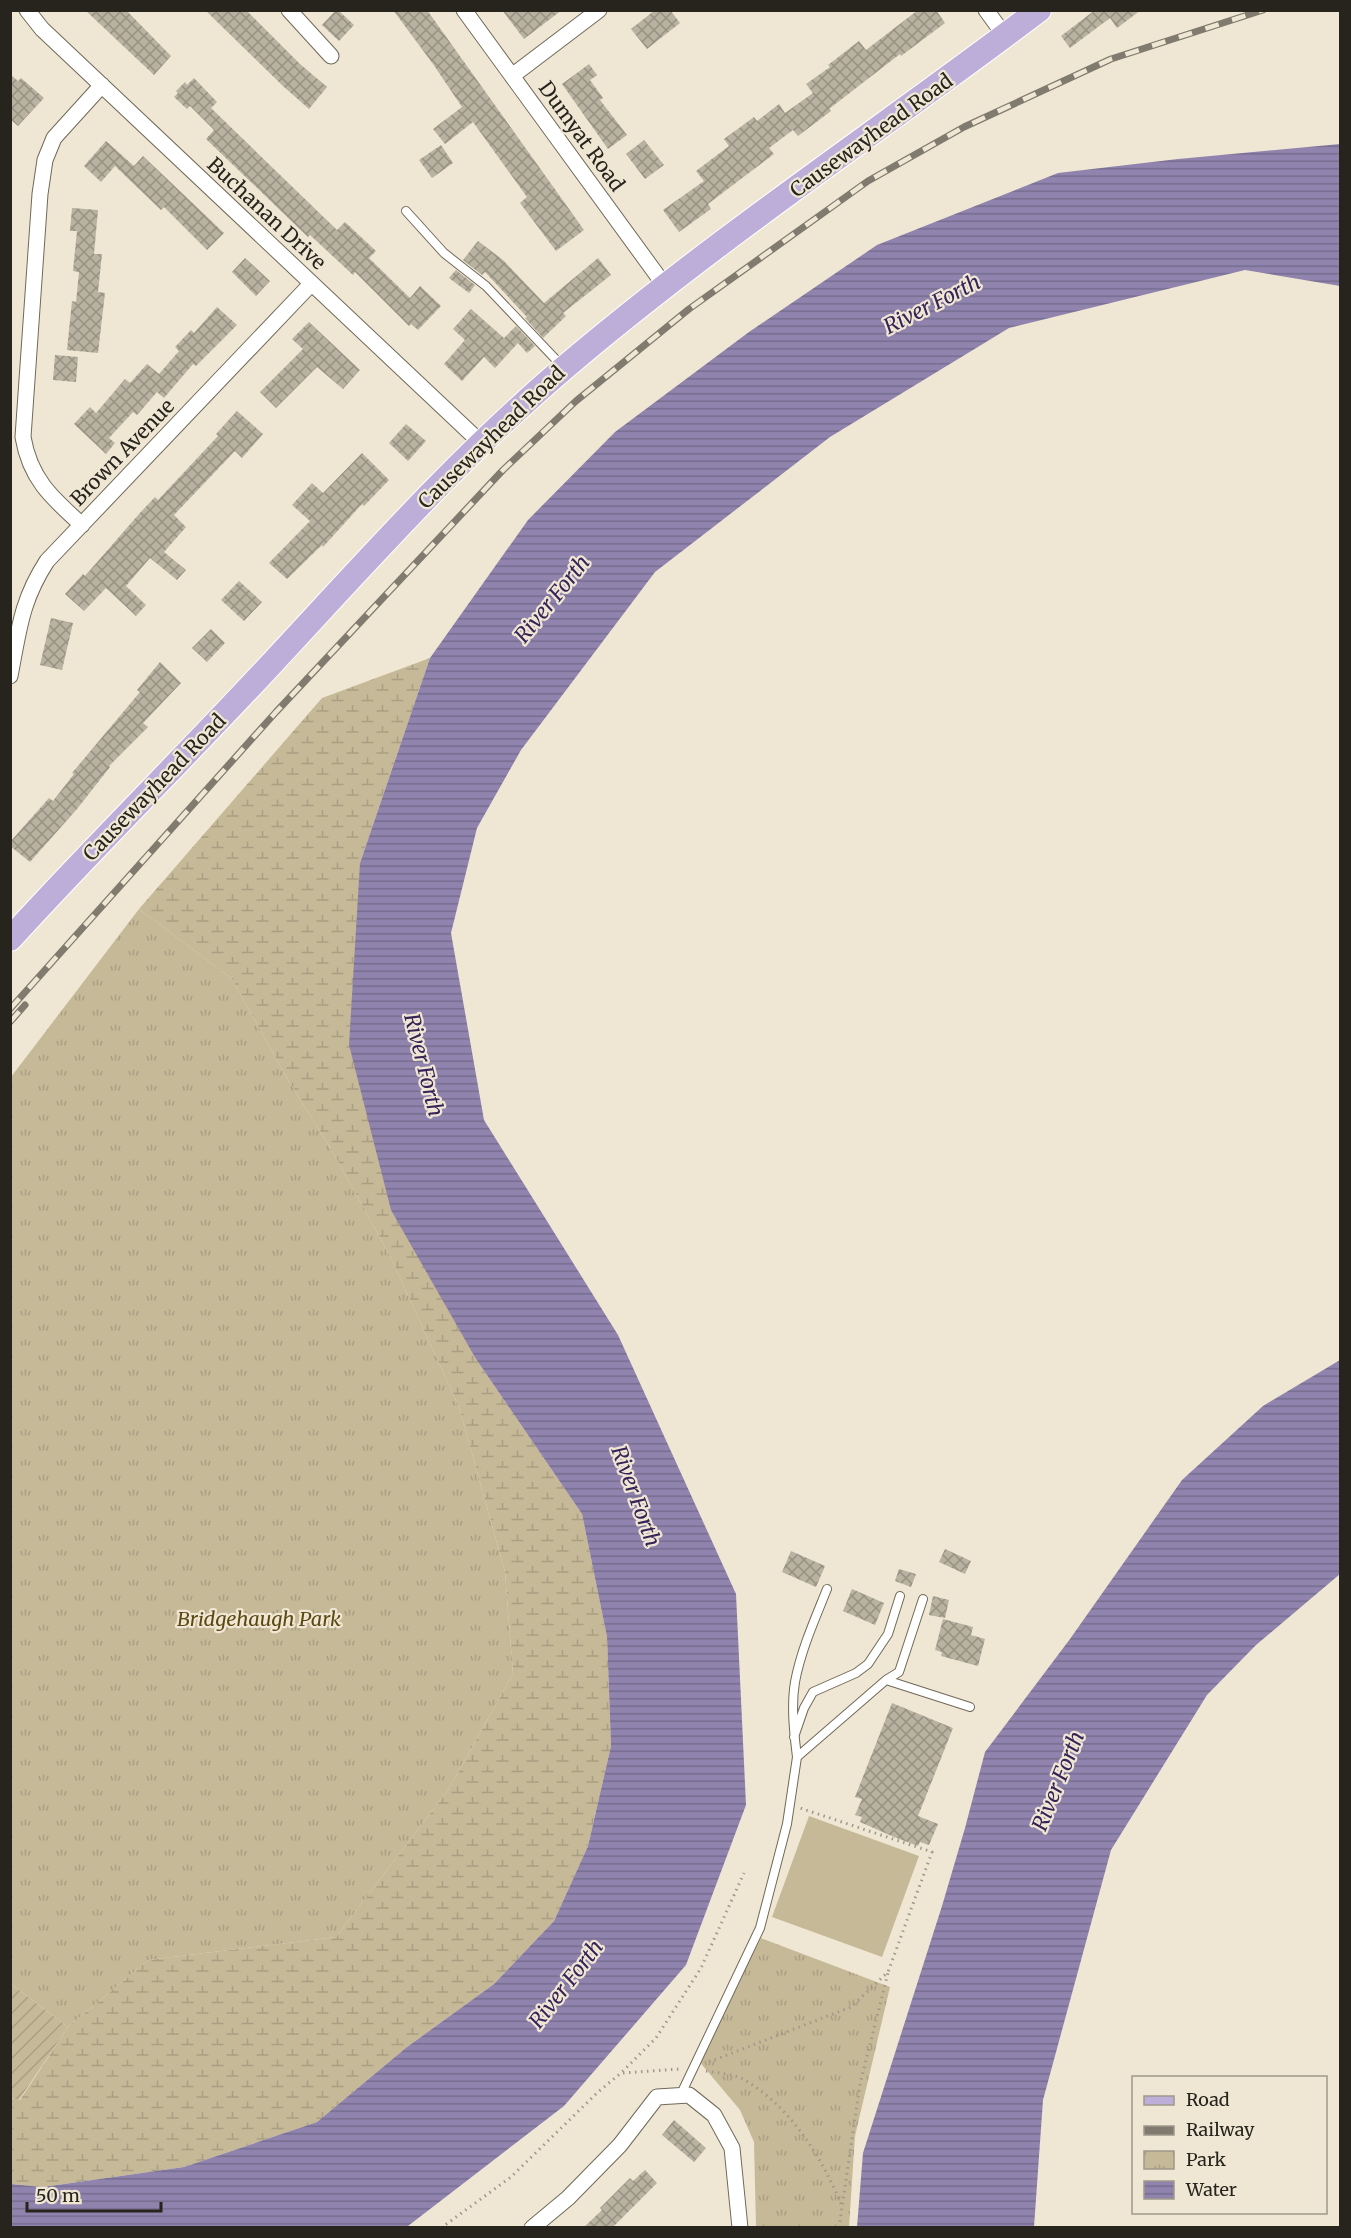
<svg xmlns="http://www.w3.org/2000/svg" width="1351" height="2238" viewBox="0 0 1351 2238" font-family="Merriweather,serif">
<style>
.grass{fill:#c6b997}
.wetland{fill:url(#wetland-marsh)}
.park{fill:url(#park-tufts)}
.garden{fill:url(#garden-furrows)}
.water{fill:url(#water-rules)}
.building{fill:url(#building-cross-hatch)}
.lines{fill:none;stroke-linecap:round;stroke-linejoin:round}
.service-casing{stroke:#706959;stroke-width:10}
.minor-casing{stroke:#706959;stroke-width:17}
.primary-casing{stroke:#fff;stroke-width:26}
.path{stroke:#9f998b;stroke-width:3;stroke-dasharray:1.5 4.5;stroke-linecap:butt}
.service{stroke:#fff;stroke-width:8}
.minor{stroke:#fff;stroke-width:15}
.primary{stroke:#bcaed9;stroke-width:24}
.rail-casing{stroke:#807b6e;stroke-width:7}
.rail{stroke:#efe7d4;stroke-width:4.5;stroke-dasharray:14;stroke-linecap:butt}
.labels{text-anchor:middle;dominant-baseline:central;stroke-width:4.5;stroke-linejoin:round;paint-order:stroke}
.street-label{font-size:20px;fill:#27241d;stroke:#efe7d4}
.park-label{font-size:20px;font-style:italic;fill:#5c4912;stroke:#efe7d4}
.water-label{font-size:21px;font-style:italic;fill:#382359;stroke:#efe7d4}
</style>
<defs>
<pattern id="wetland-marsh" width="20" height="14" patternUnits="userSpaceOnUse" patternTransform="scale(1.5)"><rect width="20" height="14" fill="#c6b997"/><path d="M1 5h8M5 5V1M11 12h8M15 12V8" fill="none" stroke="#aa9f82"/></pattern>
<pattern id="park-tufts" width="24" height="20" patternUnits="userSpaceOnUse" patternTransform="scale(1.5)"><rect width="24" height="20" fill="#c6b997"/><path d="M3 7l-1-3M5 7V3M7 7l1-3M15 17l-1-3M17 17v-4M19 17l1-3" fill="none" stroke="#aa9f82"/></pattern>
<pattern id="garden-furrows" width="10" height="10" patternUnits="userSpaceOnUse" patternTransform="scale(1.5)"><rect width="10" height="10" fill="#c6b997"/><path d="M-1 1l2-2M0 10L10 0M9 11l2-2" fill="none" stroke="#aa9f82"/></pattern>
<pattern id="water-rules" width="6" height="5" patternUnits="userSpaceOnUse" patternTransform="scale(1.5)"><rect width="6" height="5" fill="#9084ae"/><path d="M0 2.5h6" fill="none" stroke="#766c8d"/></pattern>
<pattern id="building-cross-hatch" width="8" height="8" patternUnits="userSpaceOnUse" patternTransform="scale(1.5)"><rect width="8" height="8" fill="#b9b2a0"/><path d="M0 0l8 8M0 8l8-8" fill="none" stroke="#969182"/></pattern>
</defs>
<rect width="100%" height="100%" fill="#efe7d4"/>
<path class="grass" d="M 809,1816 L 919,1856 L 882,1957 L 772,1917 Z"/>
<path class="wetland" d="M 430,658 L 360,863 L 476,1359 L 582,1514 L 607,1637 L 611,1746 L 588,1846 L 554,1921 L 494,1984 L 407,2047 L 317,2122 L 184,2167 L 43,2187 L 11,2184 L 10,2098 L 20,2100 L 68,2027 L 148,1960 L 336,1937 L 448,1790 L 513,1674 L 505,1572 L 459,1407 L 390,1256 L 331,1149 L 285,1075 L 232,979 L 139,909 L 322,698 Z"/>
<path class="park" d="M 139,909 L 232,979 L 285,1075 L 331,1149 L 390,1256 L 459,1407 L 505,1572 L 513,1674 L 448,1790 L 336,1937 L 148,1960 L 68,2027 L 11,1984 L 11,1077 Z
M 761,1938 L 890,1987 L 855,2136 L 849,2227 L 756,2227 L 754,2142 L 740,2110 L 698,2060 Z"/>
<path class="garden" d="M 11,1984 L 68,2027 L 19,2100 L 11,2098 Z"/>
<path class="water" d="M 1340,144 L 1340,286 L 1245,270 L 1009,328 L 830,437 L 655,572 L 521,750 L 477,828 L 451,933 L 484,1120 L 618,1335 L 736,1594 L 746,1805 L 686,1965 L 564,2106 L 408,2226 L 403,2228 L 11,2227 L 11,2184 L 43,2187 L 184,2167 L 317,2122 L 407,2047 L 494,1984 L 554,1921 L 588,1846 L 611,1746 L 607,1637 L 582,1514 L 476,1359 L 391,1210 L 349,1045 L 360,863 L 430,658 L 528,520 L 615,432 L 749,332 L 877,245 L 1058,173 L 1178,159 Z
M 1340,1360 L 1340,1574 L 1256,1645 L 1207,1695 L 1111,1850 L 1043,2100 L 1034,2227 L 857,2227 L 863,2153 L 942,1906 L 965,1828 L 985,1752 L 1070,1639 L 1182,1480 L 1263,1406 Z"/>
<path class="building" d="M 85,10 L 126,10 L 171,56 L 154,75 Z
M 205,10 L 246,10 L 300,64 L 327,87 L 309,109 L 284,87 Z
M 336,10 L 338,10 L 354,25 L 339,41 L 322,25 Z
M 393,10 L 427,10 L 584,230 L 556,251 L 520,203 L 527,197 L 473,122 L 445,144 L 433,129 L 462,107 L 433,64 Z
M 502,10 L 562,10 L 524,39 Z
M 655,10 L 670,10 L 680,23 L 647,49 L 631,29 Z
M 918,10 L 936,10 L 945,23 L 901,56 L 900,54 L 829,109 L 831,111 L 798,136 L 793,130 L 769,148 L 774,154 L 708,204 L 711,209 L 679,232 L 663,210 L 704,181 L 696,171 L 729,146 L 724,139 L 754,117 L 757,121 L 779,104 L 785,113 L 813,93 L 806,84 L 830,67 L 828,65 L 859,41 L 866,50 Z
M 1095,10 L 1141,10 L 1117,28 L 1110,18 L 1070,48 L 1061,36 Z
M 589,64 L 597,75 L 590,80 L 603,98 L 600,100 L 627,135 L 608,149 L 562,84 Z
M 10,74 L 18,81 L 21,78 L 44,98 L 18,126 L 10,119 Z
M 194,78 L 217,102 L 211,108 L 337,230 L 345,222 L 376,251 L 369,258 L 410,298 L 420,286 L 441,306 L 418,330 L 411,324 L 409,326 L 355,272 L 353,275 L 310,235 L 308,237 L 206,139 L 214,130 L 190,106 L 187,109 L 174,97 L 178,93 L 176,91 L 185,82 L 187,85 Z
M 644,140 L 664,165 L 645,179 L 626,154 Z
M 106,141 L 134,166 L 143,156 L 224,233 L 207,250 L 164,207 L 161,210 L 115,166 L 101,182 L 84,166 Z
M 441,145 L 453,163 L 432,178 L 419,160 Z
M 72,208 L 98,210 L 94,254 L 102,254 L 98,292 L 105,293 L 98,353 L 67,350 L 72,301 L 76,302 L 79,272 L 73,271 L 77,231 L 70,231 Z
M 478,241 L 503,260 L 544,303 L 598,258 L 611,275 L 563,313 L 566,316 L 543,338 L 525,318 L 527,317 L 485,272 L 482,275 L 463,260 Z
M 245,258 L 270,281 L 256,296 L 232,272 Z
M 456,270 L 475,285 L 469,293 L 449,278 Z
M 217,307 L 237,325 L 196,366 L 193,364 L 164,398 L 157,392 L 137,415 L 133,412 L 109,438 L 115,443 L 106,454 L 74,424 L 90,407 L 96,413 L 125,379 L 130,383 L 147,364 L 159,374 L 179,351 L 175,347 L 191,330 L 194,333 Z
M 471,309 L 504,338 L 516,326 L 535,346 L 527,353 L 518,343 L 495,368 L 484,357 L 462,381 L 444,364 L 465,340 L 453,329 Z
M 309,322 L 360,370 L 343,389 L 317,367 L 276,408 L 260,392 L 303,349 L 292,339 Z
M 55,355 L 78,357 L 76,382 L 53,380 Z
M 237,411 L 263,434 L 242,458 L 235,451 L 174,515 L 186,527 L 164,552 L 186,570 L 177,580 L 150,558 L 126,586 L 146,605 L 136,616 L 106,588 L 84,611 L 65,594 L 83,574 L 85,576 L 139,514 L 155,497 L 158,500 L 218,436 L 216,434 Z
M 406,424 L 426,441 L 408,461 L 389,443 Z
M 362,453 L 389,480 L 364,506 L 362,504 L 323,547 L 322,545 L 287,579 L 269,563 L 310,521 L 292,505 L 312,483 L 323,493 Z
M 239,581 L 262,602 L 244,621 L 221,600 Z
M 51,618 L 73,623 L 62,670 L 40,665 Z
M 211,629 L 225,643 L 207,662 L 192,648 Z
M 160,662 L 181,683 L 143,723 L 148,727 L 109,766 L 110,767 L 77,809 L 30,862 L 10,846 L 10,842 L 49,798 L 53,801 L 74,774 L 72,773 L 140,692 L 137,690 Z
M 945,1549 L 971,1561 L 965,1574 L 939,1562 Z
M 791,1551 L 825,1566 L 816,1587 L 782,1572 Z
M 899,1569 L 916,1574 L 911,1587 L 895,1581 Z
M 852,1589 L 884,1603 L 875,1625 L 843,1611 Z
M 933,1596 L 949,1600 L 945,1618 L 929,1615 Z
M 943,1619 L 973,1627 L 971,1635 L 985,1639 L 978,1666 L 941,1656 L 942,1652 L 935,1650 Z
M 892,1703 L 953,1728 L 918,1816 L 938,1824 L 929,1845 L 920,1842 L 918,1846 L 894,1837 L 860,1822 L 862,1817 L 855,1815 L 862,1799 L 855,1797 Z
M 674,2120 L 706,2148 L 694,2162 L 662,2135 Z
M 645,2170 L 657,2183 L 612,2228 L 583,2228 L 602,2210 L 600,2208 L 630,2178 L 633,2181 Z"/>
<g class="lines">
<defs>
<path id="service" d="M 406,211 L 444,253 L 486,286 L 563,367
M 886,1680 L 899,1672 L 923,1599
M 794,1737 L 804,1708 L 813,1692 L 856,1673 L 868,1664 L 888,1634 L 900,1596
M 797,1757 C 794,1733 791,1706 795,1682 C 801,1650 815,1619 827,1589
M 681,2094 L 760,1928 L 787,1824 L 797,1757 L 886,1680 L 970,1707"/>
<path id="minor" d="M 27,10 L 42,29 L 480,442
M 289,10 L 331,56
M 464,10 L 665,286
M 986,10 L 1005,36
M 512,76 L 599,10
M 82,525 C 52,498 30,479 23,437 L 40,194 L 45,160 L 54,138 L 102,85
M 10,676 C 19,630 21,601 47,561 L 311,284
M 532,2228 L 568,2198 L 620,2145 L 657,2097 L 689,2095 L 714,2115 L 732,2148 L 740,2228"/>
<path id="primary" d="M 10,939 C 92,849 178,764 261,675 C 361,568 457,458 570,363 C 719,237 883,128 1039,10"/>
</defs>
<use href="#service" class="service-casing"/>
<use href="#minor" class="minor-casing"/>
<use href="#primary" class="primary-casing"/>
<path class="path" d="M 709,2062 L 851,2007 L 888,1972 L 932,1852 L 800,1808
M 706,2071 C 717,2073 733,2074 743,2079 C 791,2107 821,2156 842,2206
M 623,2073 L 679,2069
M 441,2228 L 511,2177 L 598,2092 L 621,2073 L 656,2038 L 701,1968 L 744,1873
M 839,2228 L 860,2084 L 888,1973"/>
<use href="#service" class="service"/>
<use href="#minor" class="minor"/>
<use href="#primary" class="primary"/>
<defs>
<path id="rail" d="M 10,1009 L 276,712 L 503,470 L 576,401 L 689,309 L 868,181 L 964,127 L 1111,59 L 1263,10
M 10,1022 L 25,1005"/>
</defs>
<use href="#rail" class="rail-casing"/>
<use href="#rail" class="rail"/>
</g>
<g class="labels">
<g class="street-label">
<text transform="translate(871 135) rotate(-36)">Causewayhead Road</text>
<text transform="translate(582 136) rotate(54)">Dumyat Road</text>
<text transform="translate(267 213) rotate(43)">Buchanan Drive</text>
<text transform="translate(491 437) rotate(-44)">Causewayhead Road</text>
<text transform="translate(122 452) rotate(-46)">Brown Avenue</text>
<text transform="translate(154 787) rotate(-46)">Causewayhead Road</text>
</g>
<g class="park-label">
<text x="259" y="1618">Bridgehaugh Park</text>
</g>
<g class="water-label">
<text transform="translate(932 304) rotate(-27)">River Forth</text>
<text transform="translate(552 599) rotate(-51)">River Forth</text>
<text transform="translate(424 1065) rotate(76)">River Forth</text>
<text transform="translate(636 1496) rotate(70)">River Forth</text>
<text transform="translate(1058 1781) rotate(-68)">River Forth</text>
<text transform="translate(566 1984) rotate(-52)">River Forth</text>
</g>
</g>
<rect width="1351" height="2238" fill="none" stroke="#27241d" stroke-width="24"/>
<rect x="1132" y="2076" width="195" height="138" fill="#efe7d4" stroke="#9f998b" stroke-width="1.5"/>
<rect x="1144" y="2096" width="30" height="9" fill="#bcaed9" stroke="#9f998b" stroke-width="1.5"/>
<text x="1186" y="2106" font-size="18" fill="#27241d">Road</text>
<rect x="1144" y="2126" width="30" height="9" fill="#807b6e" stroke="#9f998b" stroke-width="1.5"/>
<text x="1186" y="2136" font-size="18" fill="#27241d">Railway</text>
<rect x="1144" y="2151" width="30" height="18" fill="url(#park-tufts)" stroke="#9f998b" stroke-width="1.5"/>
<text x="1186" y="2166" font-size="18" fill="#27241d">Park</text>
<rect x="1144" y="2181" width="30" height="18" fill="url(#water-rules)" stroke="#9f998b" stroke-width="1.5"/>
<text x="1186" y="2196" font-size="18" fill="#27241d">Water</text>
<path d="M27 2202v9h134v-9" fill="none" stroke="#27241d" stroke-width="3"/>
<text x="36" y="2202" font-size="18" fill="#27241d" stroke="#efe7d4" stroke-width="4.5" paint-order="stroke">50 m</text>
</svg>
